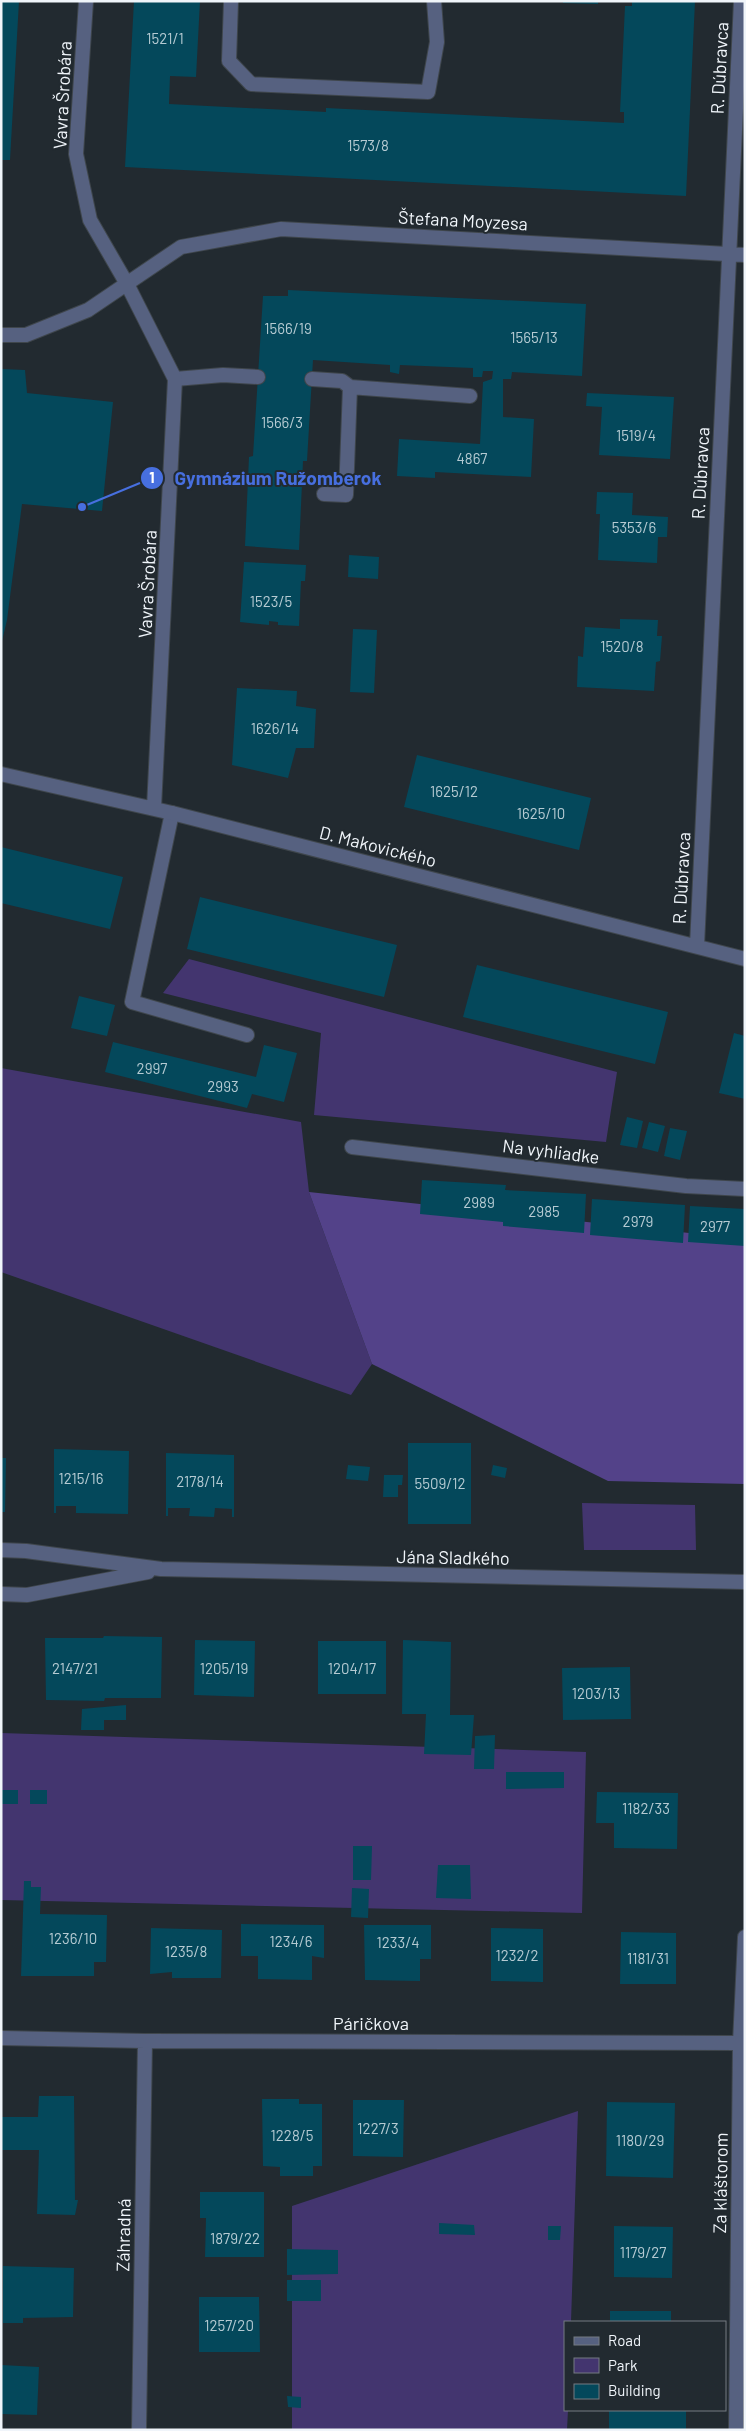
<svg xmlns="http://www.w3.org/2000/svg" width="746" height="2431" viewBox="0 0 746 2431" font-family="Barlow,sans-serif">
<style>
.green{fill:#43356f}
.forest{fill:#534289}
.building{fill:#04485b}
.lines{fill:none;stroke-linecap:round;stroke-linejoin:round}
.service-casing{stroke:#3f464c;stroke-width:16}
.minor-casing{stroke:#3f464c;stroke-width:16}
.service{stroke:#566180;stroke-width:14}
.minor{stroke:#566180;stroke-width:14}
.labels{text-anchor:middle;dominant-baseline:central;stroke-width:4;stroke-linejoin:round;paint-order:stroke}
.number-label{font-size:15px;fill:#b5cad2}
.street-label{font-size:18px;fill:#f0f5fa;stroke:#222a30}
.leader{fill:none;stroke:#476fdf;stroke-width:2}
.callout-dot{fill:#476fdf;stroke:#222a30;stroke-width:2}
.mark-label{font-size:15px;text-anchor:middle;font-weight:bold;fill:#fff}
.callout-label{font-size:19px;text-anchor:middle;font-weight:bold;fill:#476fdf;stroke:#222a30;stroke-width:4;stroke-linejoin:round;paint-order:stroke}
</style>
<rect width="100%" height="100%" fill="#222a30"/>
<path class="green" d="M 189,959 L 617,1072 L 606,1142 L 314,1115 L 321,1033 L 163,993 Z
M 1,1068 L 301,1122 L 309,1192 L 372,1364 L 351,1395 L 1,1272 Z
M 582,1503 L 695,1505 L 696,1550 L 584,1550 Z
M 1,1733 L 586,1752 L 582,1913 L 1,1900 Z
M 578,2111 L 571,2322 L 565,2322 L 565,2410 L 568,2410 L 567,2430 L 292,2430 L 292,2206 Z"/>
<path class="forest" d="M 309,1192 L 745,1239 L 745,1484 L 608,1481 L 372,1364 Z"/>
<path class="building" d="M 1,1 L 19,1 L 10,160 L 1,160 Z
M 134,1 L 200,1 L 196,77 L 170,76 L 169,104 L 326,112 L 326,108 L 624,123 L 624,112 L 620,112 L 625,6 L 632,6 L 632,1 L 695,1 L 686,196 L 125,167 Z
M 563,1 L 598,1 L 598,4 L 563,3 Z
M 288,290 L 586,304 L 582,376 L 512,372 L 511,379 L 503,379 L 503,417 L 534,419 L 531,477 L 435,472 L 435,478 L 397,476 L 399,439 L 480,444 L 483,382 L 492,379 L 493,371 L 483,371 L 482,377 L 473,377 L 473,368 L 400,365 L 399,374 L 390,372 L 390,365 L 313,360 L 307,461 L 303,461 L 299,550 L 245,546 L 249,457 L 253,456 L 263,296 L 288,296 Z
M 1,369 L 25,370 L 27,393 L 113,402 L 102,511 L 22,504 L 7,620 L 2,641 Z
M 587,393 L 674,397 L 670,459 L 599,455 L 602,407 L 586,406 Z
M 597,492 L 633,493 L 632,515 L 668,517 L 667,537 L 658,537 L 657,563 L 598,560 L 600,514 L 596,514 Z
M 349,555 L 379,557 L 378,579 L 348,577 Z
M 244,562 L 306,565 L 305,581 L 301,581 L 299,626 L 278,625 L 278,622 L 269,621 L 269,625 L 240,622 Z
M 620,619 L 658,620 L 657,636 L 662,636 L 660,661 L 656,662 L 654,691 L 577,687 L 578,656 L 583,657 L 585,627 L 620,629 Z
M 353,629 L 377,630 L 374,693 L 350,692 Z
M 237,688 L 297,691 L 296,706 L 316,709 L 314,748 L 296,748 L 288,778 L 232,765 Z
M 417,755 L 591,798 L 579,850 L 404,807 Z
M 1,847 L 123,877 L 110,929 L 1,903 Z
M 200,897 L 397,945 L 384,997 L 187,949 Z
M 477,965 L 668,1012 L 655,1064 L 463,1017 Z
M 79,996 L 115,1005 L 107,1036 L 71,1028 Z
M 734,1033 L 745,1036 L 745,1099 L 719,1093 Z
M 113,1042 L 256,1077 L 264,1045 L 297,1053 L 284,1102 L 252,1094 L 247,1108 L 105,1072 Z
M 627,1117 L 643,1121 L 637,1148 L 620,1145 Z
M 649,1122 L 665,1126 L 658,1152 L 642,1148 Z
M 670,1128 L 687,1131 L 680,1160 L 664,1156 Z
M 422,1180 L 506,1185 L 505,1190 L 586,1194 L 584,1233 L 503,1226 L 503,1222 L 420,1214 Z
M 592,1199 L 685,1205 L 683,1243 L 590,1235 Z
M 690,1206 L 745,1209 L 745,1246 L 688,1242 Z
M 408,1443 L 471,1443 L 471,1524 L 408,1524 Z
M 54,1449 L 129,1451 L 128,1514 L 76,1513 L 76,1506 L 56,1506 L 56,1513 L 54,1513 Z
M 166,1453 L 234,1455 L 234,1517 L 232,1517 L 232,1509 L 215,1508 L 214,1517 L 189,1516 L 190,1508 L 168,1508 L 168,1516 L 166,1516 Z
M 1,1458 L 6,1458 L 5,1512 L 1,1512 Z
M 348,1465 L 370,1467 L 368,1481 L 346,1479 Z
M 493,1465 L 507,1468 L 505,1478 L 491,1475 Z
M 384,1475 L 403,1475 L 402,1485 L 398,1485 L 398,1497 L 383,1497 Z
M 104,1636 L 162,1637 L 161,1698 L 105,1698 L 104,1701 L 46,1700 L 45,1638 L 103,1638 Z
M 195,1640 L 255,1641 L 254,1697 L 194,1695 Z
M 403,1640 L 451,1642 L 450,1715 L 474,1715 L 471,1755 L 424,1754 L 426,1714 L 402,1714 Z
M 318,1641 L 386,1641 L 386,1694 L 318,1694 Z
M 630,1667 L 631,1719 L 563,1720 L 562,1668 Z
M 126,1705 L 126,1720 L 104,1720 L 104,1730 L 81,1730 L 82,1709 Z
M 495,1735 L 494,1769 L 474,1769 L 475,1736 Z
M 506,1772 L 564,1772 L 564,1788 L 506,1789 Z
M 1,1790 L 18,1790 L 18,1804 L 1,1804 Z
M 30,1790 L 47,1790 L 47,1804 L 30,1804 Z
M 597,1792 L 678,1793 L 677,1849 L 614,1848 L 614,1823 L 596,1823 Z
M 353,1846 L 372,1846 L 371,1880 L 353,1880 Z
M 438,1865 L 470,1865 L 471,1899 L 436,1898 Z
M 24,1881 L 31,1881 L 31,1887 L 41,1887 L 40,1914 L 107,1915 L 106,1962 L 94,1962 L 94,1976 L 21,1976 Z
M 352,1888 L 369,1889 L 368,1918 L 351,1917 Z
M 241,1924 L 324,1925 L 324,1958 L 312,1956 L 312,1980 L 258,1979 L 258,1956 L 241,1956 Z
M 364,1925 L 431,1925 L 431,1959 L 420,1959 L 420,1981 L 365,1980 Z
M 151,1928 L 222,1930 L 221,1978 L 172,1978 L 172,1972 L 150,1974 Z
M 491,1928 L 543,1929 L 543,1982 L 491,1981 Z
M 621,1932 L 676,1933 L 676,1984 L 620,1984 Z
M 39,2096 L 74,2096 L 75,2200 L 78,2200 L 75,2215 L 37,2214 L 39,2150 L 1,2150 L 1,2117 L 38,2117 Z
M 262,2099 L 299,2099 L 299,2104 L 322,2104 L 322,2166 L 313,2166 L 313,2176 L 280,2176 L 280,2167 L 263,2166 Z
M 353,2100 L 404,2100 L 403,2157 L 353,2156 Z
M 607,2102 L 675,2103 L 673,2178 L 606,2176 Z
M 200,2192 L 264,2192 L 264,2257 L 205,2257 L 206,2218 L 200,2218 Z
M 439,2223 L 474,2225 L 475,2235 L 439,2234 Z
M 548,2226 L 561,2226 L 560,2240 L 548,2240 Z
M 614,2226 L 673,2227 L 672,2278 L 614,2277 Z
M 287,2249 L 338,2250 L 338,2274 L 287,2275 Z
M 3,2266 L 74,2268 L 73,2317 L 23,2318 L 23,2323 L 3,2323 Z
M 287,2280 L 321,2280 L 321,2301 L 287,2301 Z
M 199,2297 L 259,2297 L 260,2352 L 199,2352 Z
M 610,2311 L 671,2311 L 671,2322 L 610,2322 Z
M 1,2365 L 39,2367 L 37,2415 L 1,2414 Z
M 287,2396 L 301,2397 L 301,2408 L 288,2407 Z
M 609,2410 L 686,2410 L 686,2430 L 609,2430 Z"/>
<g class="lines">
<defs>
<path id="service" d="M 231,1 L 229,61 L 251,84 L 428,92 L 437,42 L 434,1
M 175,379 L 223,375 L 258,377
M 312,379 L 342,381 L 350,387 L 346,495 L 324,494
M 350,387 L 470,396
M 172,813 L 132,1002 L 247,1035
M 352,1147 L 686,1186 L 745,1189"/>
<path id="minor" d="M 86,1 L 76,154 L 90,220 L 127,284 L 175,379 L 154,808
M 1,335 L 26,335 L 88,310 L 181,247 L 281,229 L 745,255
M 1,774 L 172,813 L 745,959
M 697,946 L 741,1
M 1,1550 L 26,1551 L 161,1569 L 745,1582
M 1,1594 L 27,1595 L 148,1572
M 1,2038 L 145,2041 L 740,2043
M 139,2430 L 145,2041
M 736,2430 L 740,2043 L 745,1937"/>
</defs>
<use href="#service" class="service-casing"/>
<use href="#minor" class="minor-casing"/>
<use href="#service" class="service"/>
<use href="#minor" class="minor"/>
</g>
<g class="labels">
<g class="number-label">
<text x="165" y="38">1521/1</text>
<text x="368" y="145">1573/8</text>
<text x="288" y="328">1566/19</text>
<text x="534" y="337">1565/13</text>
<text x="282" y="422">1566/3</text>
<text x="636" y="435">1519/4</text>
<text x="472" y="458">4867</text>
<text x="634" y="527">5353/6</text>
<text x="271" y="601">1523/5</text>
<text x="622" y="646">1520/8</text>
<text x="275" y="728">1626/14</text>
<text x="454" y="791">1625/12</text>
<text x="541" y="813">1625/10</text>
<text x="152" y="1068">2997</text>
<text x="223" y="1086">2993</text>
<text x="479" y="1202">2989</text>
<text x="544" y="1211">2985</text>
<text x="638" y="1221">2979</text>
<text x="715" y="1226">2977</text>
<text x="81" y="1478">1215/16</text>
<text x="200" y="1481">2178/14</text>
<text x="440" y="1483">5509/12</text>
<text x="75" y="1668">2147/21</text>
<text x="224" y="1668">1205/19</text>
<text x="352" y="1668">1204/17</text>
<text x="596" y="1693">1203/13</text>
<text x="646" y="1808">1182/33</text>
<text x="73" y="1938">1236/10</text>
<text x="291" y="1941">1234/6</text>
<text x="398" y="1942">1233/4</text>
<text x="186" y="1951">1235/8</text>
<text x="517" y="1955">1232/2</text>
<text x="648" y="1958">1181/31</text>
<text x="378" y="2128">1227/3</text>
<text x="292" y="2135">1228/5</text>
<text x="640" y="2140">1180/29</text>
<text x="235" y="2238">1879/22</text>
<text x="643" y="2252">1179/27</text>
<text x="229" y="2325">1257/20</text>
</g>
<g class="street-label">
<text transform="translate(719 68) rotate(-87)">R. Dúbravca</text>
<text transform="translate(62 95) rotate(-87)">Vavra Šrobára</text>
<text transform="translate(463 220) rotate(3)">Štefana Moyzesa</text>
<text transform="translate(700 473) rotate(-87)">R. Dúbravca</text>
<text transform="translate(147 584) rotate(-87)">Vavra Šrobára</text>
<text transform="translate(378 846) rotate(14)">D. Makovického</text>
<text transform="translate(681 878) rotate(-87)">R. Dúbravca</text>
<text transform="translate(551 1151) rotate(7)">Na vyhliadke</text>
<text transform="translate(453 1557) rotate(1)">Jána Sladkého</text>
<text x="371" y="2023">Páričkova</text>
<text transform="translate(720 2183) rotate(-89)">Za kláštorom</text>
<text transform="translate(123 2235) rotate(-89)">Záhradná</text>
</g>
</g>
<path class="leader" d="M82 507L152 478"/>
<g class="callout-dot">
<circle cx="82" cy="507" r="5"/>
<circle cx="152" cy="478" r="12"/>
</g>
<g class="mark-label">
<text x="152" y="483">1</text>
</g>
<g class="callout-label">
<text x="278" y="485">Gymnázium Ružomberok</text>
</g>
<rect width="746" height="2431" fill="none" stroke="#f0f5fa" stroke-width="5"/>
<rect x="564" y="2321" width="162" height="90" fill="#222a30" stroke="#747b81"/>
<rect x="574" y="2337" width="25" height="8" fill="#566180" stroke="#747b81"/>
<text x="608" y="2346" font-size="15" fill="#f0f5fa">Road</text>
<rect x="574" y="2358" width="25" height="15" fill="#43356f" stroke="#747b81"/>
<text x="608" y="2371" font-size="15" fill="#f0f5fa">Park</text>
<rect x="574" y="2384" width="25" height="15" fill="#04485b" stroke="#747b81"/>
<text x="608" y="2396" font-size="15" fill="#f0f5fa">Building</text>
</svg>
